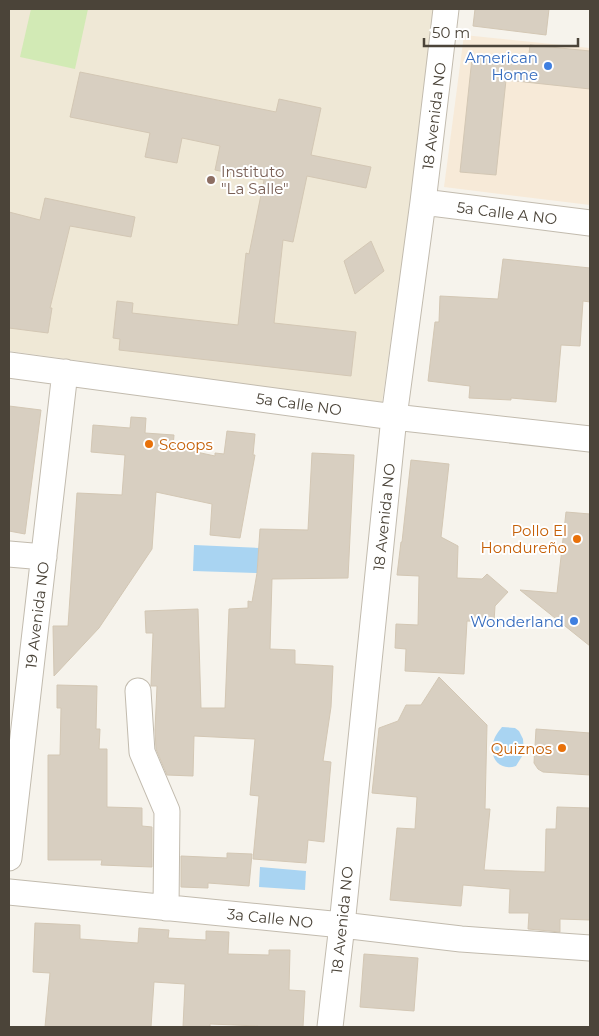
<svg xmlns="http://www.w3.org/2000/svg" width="599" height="1036" viewBox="0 0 599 1036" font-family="Montserrat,sans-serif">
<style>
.commercial{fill:#f7ead8}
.education{fill:#efe8d6}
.green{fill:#d2eab5}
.water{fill:#a9d4f2}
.building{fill:#d8cfc1;stroke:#d3c7b4}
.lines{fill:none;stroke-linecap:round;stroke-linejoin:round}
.minor-casing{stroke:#c2bbae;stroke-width:27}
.minor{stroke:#fff;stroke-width:25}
.shop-dot{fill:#3f7fe0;stroke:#fff;stroke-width:2}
.education-dot{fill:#8d6e63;stroke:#fff;stroke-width:2}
.food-dot{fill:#e8710a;stroke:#fff;stroke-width:2}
.labels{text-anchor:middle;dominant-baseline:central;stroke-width:4;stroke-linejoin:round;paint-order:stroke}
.shop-label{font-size:15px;fill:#366cbe;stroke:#fff;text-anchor:end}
.street-label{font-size:15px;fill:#4b4439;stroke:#fff}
.education-label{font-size:15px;fill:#785e54;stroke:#fff;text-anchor:start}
.food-label{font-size:15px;fill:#c56008;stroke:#fff;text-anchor:end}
</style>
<rect width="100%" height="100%" fill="#f6f3ec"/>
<path class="commercial" d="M 464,35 L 590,48 L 590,205 L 444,187 Z"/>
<path class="education" d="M 9,9 L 438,9 L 382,403 L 9,351 Z"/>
<path class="green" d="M 31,9 L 88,9 L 75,69 L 20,57 Z"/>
<path class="water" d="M 194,545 L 259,548 L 257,573 L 193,571 Z
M 502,727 L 515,728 L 519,731 L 523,739 L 524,753 L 516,766 C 501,771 490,760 493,744 C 494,737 498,732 502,727 Z
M 260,867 L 306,871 L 305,890 L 259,887 Z"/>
<path class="building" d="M 475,9 L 549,9 L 546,35 L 473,26 Z
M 530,45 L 590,51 L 590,89 L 506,80 L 496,175 L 460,172 L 472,58 L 528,63 Z
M 80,72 L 276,112 L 279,99 L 321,108 L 311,155 L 371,167 L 366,188 L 307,176 L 293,242 L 283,240 L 274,323 L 356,332 L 351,376 L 119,350 L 120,339 L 113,338 L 117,301 L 133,303 L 132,313 L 238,325 L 246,253 L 249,254 L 264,180 L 215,170 L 220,146 L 182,138 L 177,163 L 145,157 L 150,133 L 70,117 Z
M 45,198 L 135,217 L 131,237 L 70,226 L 50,308 L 52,308 L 48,333 L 9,328 L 9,212 L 40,220 Z
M 371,241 L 384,271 L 355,294 L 344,261 Z
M 503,259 L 590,268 L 590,302 L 583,301 L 580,346 L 561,345 L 556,402 L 511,398 L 511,400 L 469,398 L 470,386 L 428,381 L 435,322 L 439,322 L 440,296 L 498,299 Z
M 9,406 L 41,410 L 25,534 L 9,531 Z
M 131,417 L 146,418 L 145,433 L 174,435 L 173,447 L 215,456 L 215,453 L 224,454 L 227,431 L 255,434 L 253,455 L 255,455 L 240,538 L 210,535 L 212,504 L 156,492 L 152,549 L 99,628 L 54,676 L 53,626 L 68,626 L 77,493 L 122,495 L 125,455 L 91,452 L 93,425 L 130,428 Z
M 312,453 L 354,455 L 348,578 L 272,579 L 270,649 L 295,650 L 295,664 L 333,666 L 331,707 L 323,761 L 331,762 L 324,842 L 308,840 L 306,863 L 253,859 L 259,796 L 250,795 L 255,739 L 194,736 L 193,776 L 167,775 L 156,749 L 155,730 L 157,686 L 151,686 L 151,685 L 153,633 L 146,633 L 145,611 L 198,609 L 201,708 L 225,708 L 229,609 L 248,608 L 248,601 L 252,602 L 257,573 L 260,529 L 308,530 Z
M 411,460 L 449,464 L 441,537 L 458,546 L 457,578 L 482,579 L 487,574 L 508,592 L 495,606 L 494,622 L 467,621 L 464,674 L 405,671 L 406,649 L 395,648 L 396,624 L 418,625 L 419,576 L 397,575 L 401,542 L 402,542 Z
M 566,512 L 590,514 L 590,646 L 520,590 L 557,593 Z
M 439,677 L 487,725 L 485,809 L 490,809 L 484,870 L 545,872 L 546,829 L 556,829 L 557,807 L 590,808 L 590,920 L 560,919 L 560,932 L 528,929 L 529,913 L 509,913 L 510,889 L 463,885 L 461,906 L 390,900 L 397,828 L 415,829 L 417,797 L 372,793 L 379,728 L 398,721 L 406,705 L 421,705 Z
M 57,685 L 97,686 L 96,729 L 100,729 L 99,749 L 107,749 L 107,807 L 142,808 L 142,826 L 152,827 L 152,867 L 101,865 L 102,860 L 48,860 L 48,755 L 60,755 L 61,708 L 57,708 Z
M 536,729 L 590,733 L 590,775 L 543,772 L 538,769 L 534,763 Z
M 227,853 L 252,854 L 249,886 L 208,883 L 208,888 L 181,887 L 181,856 L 227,858 Z
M 35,923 L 80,925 L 80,939 L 138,943 L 139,928 L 169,930 L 168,938 L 206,940 L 206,931 L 229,932 L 228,954 L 269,955 L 269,950 L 290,950 L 289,990 L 305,991 L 303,1027 L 258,1027 L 258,1026 L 210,1024 L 210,1027 L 183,1027 L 185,984 L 154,982 L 151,1027 L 45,1027 L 50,973 L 33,972 Z
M 364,954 L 418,958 L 414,1011 L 360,1007 Z"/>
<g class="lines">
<defs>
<path id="minor" d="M 423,202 L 590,223
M 9,365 L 394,417 L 590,439
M 9,554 L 44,557
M 138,691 L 142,752 L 167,811 L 166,908
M 9,858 L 65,372
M 9,892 L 342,925 L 461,939 L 590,948
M 330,1027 L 342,925 L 394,417 L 423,202 L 446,9"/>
</defs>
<use href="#minor" class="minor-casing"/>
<use href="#minor" class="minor"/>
</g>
<g class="shop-dot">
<circle cx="548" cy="66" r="5"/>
<circle cx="574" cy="621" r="5"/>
</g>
<circle class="education-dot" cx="211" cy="180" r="5"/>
<g class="food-dot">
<circle cx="149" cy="444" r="5"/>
<circle cx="577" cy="539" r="5"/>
<circle cx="562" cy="748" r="5"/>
</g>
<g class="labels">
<g class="shop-label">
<text x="538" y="57">American<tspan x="538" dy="17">Home</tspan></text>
<text x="564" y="621">Wonderland</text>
</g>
<g class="street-label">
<text transform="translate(434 116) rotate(-83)">18 Avenida NO</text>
<text transform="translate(507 213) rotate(7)">5a Calle A NO</text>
<text transform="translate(299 404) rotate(8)">5a Calle NO</text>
<text transform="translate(384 517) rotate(-84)">18 Avenida NO</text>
<text transform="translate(37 615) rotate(-83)">19 Avenida NO</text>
<text transform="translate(270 918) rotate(6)">3a Calle NO</text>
<text transform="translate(342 920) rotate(-84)">18 Avenida NO</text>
</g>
<g class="education-label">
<text x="221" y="171">Instituto<tspan x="221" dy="17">"La Salle"</tspan></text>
</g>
<g class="food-label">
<text x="159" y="444" text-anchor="start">Scoops</text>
<text x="567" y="530">Pollo El<tspan x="567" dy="17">Hondureño</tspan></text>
<text x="552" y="748">Quiznos</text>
</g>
</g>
<rect width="599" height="1036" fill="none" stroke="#4b4439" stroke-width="20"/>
<path d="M424 38v8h154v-8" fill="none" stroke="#4b4439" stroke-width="2.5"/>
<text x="432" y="38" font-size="15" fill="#4b4439" stroke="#ffffff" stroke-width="4" paint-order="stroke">50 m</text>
</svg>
